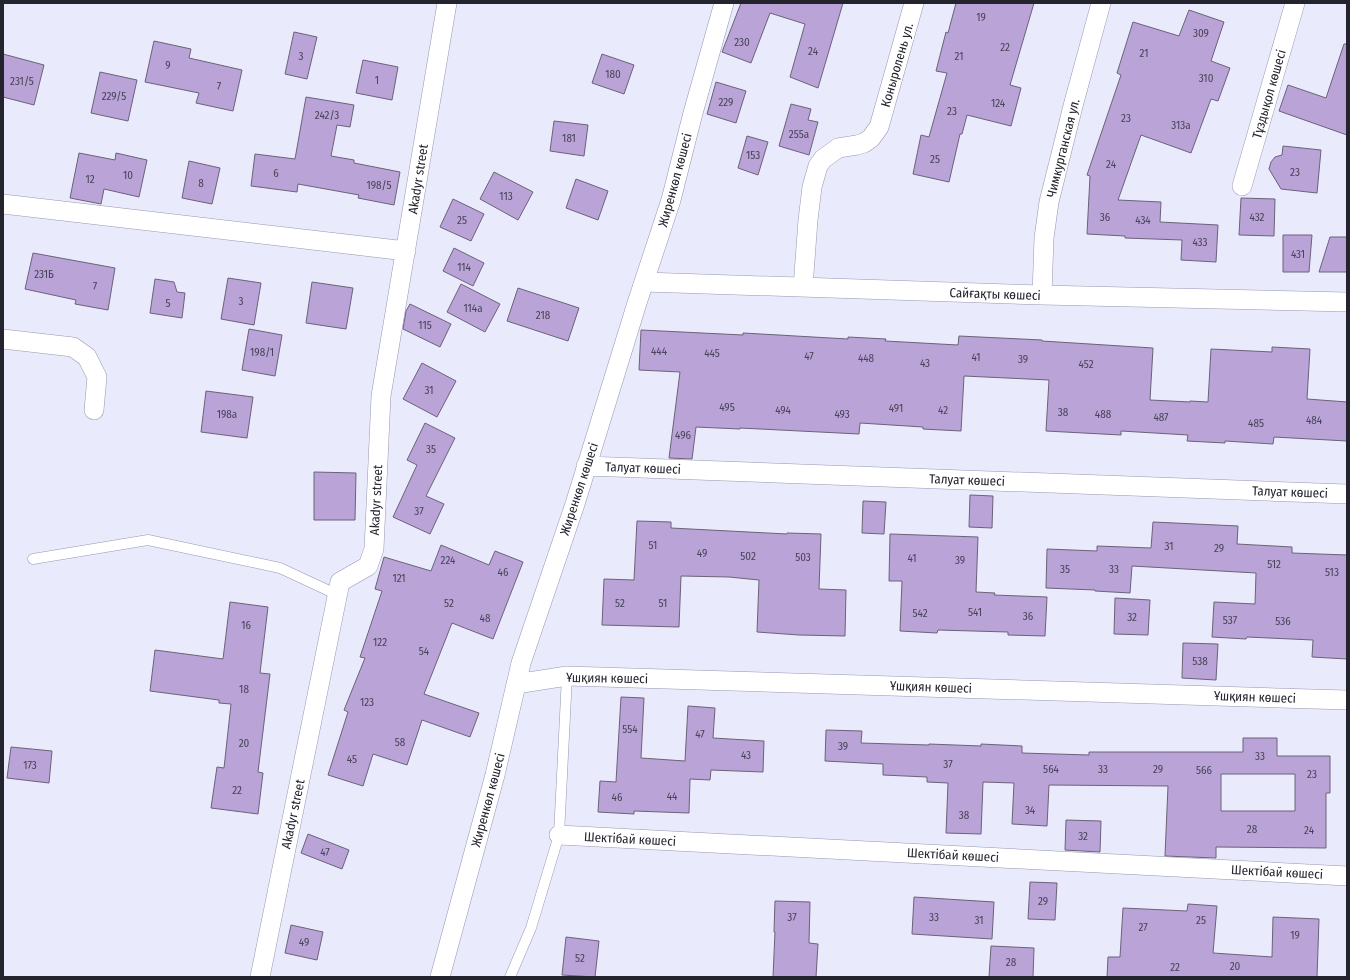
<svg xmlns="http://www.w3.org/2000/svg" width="1350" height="980" viewBox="0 0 1350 980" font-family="'Fira Sans Condensed',sans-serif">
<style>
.building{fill:#b9a3d7;stroke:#6b627a;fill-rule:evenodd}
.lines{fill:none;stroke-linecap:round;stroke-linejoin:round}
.lane-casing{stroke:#9698b2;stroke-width:11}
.street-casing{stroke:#9698b2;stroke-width:20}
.lane{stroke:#fff;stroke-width:10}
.street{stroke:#fff;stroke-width:19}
.labels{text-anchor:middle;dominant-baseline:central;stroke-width:3;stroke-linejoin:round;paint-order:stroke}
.number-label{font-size:11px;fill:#494459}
.street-label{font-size:13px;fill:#24242f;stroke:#fff}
</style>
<rect width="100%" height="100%" fill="#e9eafc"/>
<path class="building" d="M 741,3 L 843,3 L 818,88 L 790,77 L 805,24 L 770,13 L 751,63 L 722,52 Z
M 956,3 L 1034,3 L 1010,85 L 1021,88 L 1011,126 L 967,115 L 962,134 L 960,134 L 949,182 L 913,174 L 921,135 L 929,137 L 947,73 L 936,71 L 946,32 L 948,33 Z
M 1189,10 L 1224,22 L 1211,61 L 1230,68 L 1218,101 L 1211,99 L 1191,153 L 1141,135 L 1118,200 L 1161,202 L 1160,222 L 1218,225 L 1216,262 L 1181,260 L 1182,240 L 1125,238 L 1125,236 L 1087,234 L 1090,176 L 1087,175 L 1121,75 L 1117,73 L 1133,22 L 1179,36 Z
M 294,32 L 317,37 L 307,79 L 285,74 Z
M 154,41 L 191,49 L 189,58 L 242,70 L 233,111 L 196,103 L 199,93 L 145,82 Z
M 1344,44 L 1347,44 L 1347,135 L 1279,111 L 1288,85 L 1326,98 Z
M 3,54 L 44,65 L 34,105 L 3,97 Z
M 602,54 L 634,65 L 624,94 L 592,83 Z
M 363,60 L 398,67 L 392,100 L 356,93 Z
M 100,72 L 137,80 L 128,121 L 91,113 Z
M 716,82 L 746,91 L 736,123 L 707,114 Z
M 306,97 L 354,105 L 350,127 L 337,125 L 331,156 L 354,160 L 354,163 L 400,172 L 394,205 L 358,198 L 359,195 L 298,184 L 297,192 L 251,186 L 255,154 L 295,159 Z
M 791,104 L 811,109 L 808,120 L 818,122 L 809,155 L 779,146 Z
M 554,121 L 588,125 L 584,156 L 550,151 Z
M 747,136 L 768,142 L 758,175 L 738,168 Z
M 1283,146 L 1321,150 L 1317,193 L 1281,189 L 1269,169 L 1271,162 L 1275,157 L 1282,155 Z
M 79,153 L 115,160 L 116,153 L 147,160 L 139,197 L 104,189 L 101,204 L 70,198 Z
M 189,161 L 220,168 L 212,204 L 182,198 Z
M 494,172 L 533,192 L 518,220 L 480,199 Z
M 576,179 L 608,191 L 598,220 L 566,208 Z
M 1241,198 L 1275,199 L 1274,236 L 1239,235 Z
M 453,199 L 484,214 L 471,241 L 440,227 Z
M 1283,235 L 1312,235 L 1309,272 L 1283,272 Z
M 1330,237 L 1347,237 L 1347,272 L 1319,272 Z
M 454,248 L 484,263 L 473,286 L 443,271 Z
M 33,253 L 115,268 L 108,310 L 75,304 L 76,300 L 25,289 Z
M 228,278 L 261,283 L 254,325 L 221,319 Z
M 155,279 L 174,282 L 177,292 L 185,293 L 182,318 L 150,313 Z
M 312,282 L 353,288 L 346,329 L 306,323 Z
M 461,284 L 500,304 L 485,332 L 447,312 Z
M 518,288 L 579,308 L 568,341 L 507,321 Z
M 410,304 L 451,324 L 440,347 L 403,329 L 406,311 Z
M 249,329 L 282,335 L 275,376 L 242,370 Z
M 641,330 L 743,335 L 743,333 L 848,339 L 848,337 L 886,339 L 885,341 L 958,345 L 959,336 L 1042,340 L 1042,341 L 1153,348 L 1150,400 L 1190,402 L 1190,401 L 1208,402 L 1211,349 L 1272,352 L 1272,347 L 1310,349 L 1307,399 L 1347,402 L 1347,441 L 1274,437 L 1273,444 L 1225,441 L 1225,443 L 1187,441 L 1188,435 L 1121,431 L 1121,435 L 1046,431 L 1049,380 L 964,376 L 961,431 L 923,429 L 923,427 L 860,423 L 859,434 L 740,428 L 740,429 L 696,427 L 692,459 L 669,458 L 680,372 L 639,370 Z
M 422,363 L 456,381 L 437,417 L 403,399 Z
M 206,391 L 253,397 L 247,438 L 201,432 Z
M 425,423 L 455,438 L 426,496 L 444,504 L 430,534 L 393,517 L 417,465 L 407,460 Z
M 314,472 L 356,473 L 355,520 L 314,520 Z
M 970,495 L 993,496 L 992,528 L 969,527 Z
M 863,501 L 886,502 L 884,534 L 862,533 Z
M 637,521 L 671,522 L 671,528 L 787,534 L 787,533 L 821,534 L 819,589 L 846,590 L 845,636 L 799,635 L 757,632 L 759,580 L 729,577 L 681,576 L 679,627 L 602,625 L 604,579 L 634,580 Z
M 1153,522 L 1238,526 L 1237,544 L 1292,547 L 1292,553 L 1347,555 L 1347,659 L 1312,657 L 1313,640 L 1247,637 L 1246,639 L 1212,637 L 1214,602 L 1255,604 L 1256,573 L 1132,566 L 1130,593 L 1095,591 L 1095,590 L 1046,588 L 1047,549 L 1097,551 L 1097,546 L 1151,548 Z
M 890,534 L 978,537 L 976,592 L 995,593 L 994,595 L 1047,597 L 1045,636 L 1008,635 L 1008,632 L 938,630 L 937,633 L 900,631 L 902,581 L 889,581 Z
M 441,545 L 489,565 L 495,551 L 523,562 L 493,639 L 452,623 L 424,694 L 479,713 L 470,737 L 422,720 L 407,765 L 373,754 L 363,786 L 328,775 L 348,712 L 344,710 L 365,658 L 360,657 L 382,591 L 375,589 L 384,557 L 431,571 Z
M 1115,598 L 1150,600 L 1148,635 L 1114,634 Z
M 230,602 L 268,607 L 260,673 L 270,674 L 258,772 L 263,773 L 258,814 L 211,808 L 217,767 L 224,768 L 231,704 L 219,703 L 219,700 L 150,691 L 155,650 L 223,659 Z
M 1183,643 L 1218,644 L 1216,680 L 1182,678 Z
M 621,697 L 644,698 L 641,758 L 685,761 L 688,706 L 715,708 L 713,738 L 764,741 L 763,772 L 711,770 L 710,780 L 690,779 L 689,813 L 634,811 L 634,814 L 598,812 L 600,781 L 616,782 Z
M 826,730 L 862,731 L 861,743 L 929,745 L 929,744 L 981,746 L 981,744 L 1022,746 L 1022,753 L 1089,755 L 1089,752 L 1243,752 L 1243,738 L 1277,738 L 1277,756 L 1330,756 L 1330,793 L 1326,793 L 1326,848 L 1216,847 L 1216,858 L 1165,856 L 1168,786 L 1049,785 L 1047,826 L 1012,824 L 1014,783 L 983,782 L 981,834 L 946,833 L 948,783 L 927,782 L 927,777 L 883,775 L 883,764 L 825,761 ZM 1221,774 L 1295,774 L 1295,811 L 1221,811 Z
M 11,747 L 52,751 L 49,783 L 7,778 Z
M 1066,820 L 1101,821 L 1100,852 L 1065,850 Z
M 308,834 L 349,850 L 342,869 L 301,853 Z
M 1030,882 L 1057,883 L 1055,920 L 1028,919 Z
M 914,897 L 994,902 L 992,939 L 912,934 Z
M 775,901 L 810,902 L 809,943 L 818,944 L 816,977 L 773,977 L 775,932 L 774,932 Z
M 1188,904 L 1217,906 L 1213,953 L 1272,957 L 1273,917 L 1319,919 L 1317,977 L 1107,977 L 1108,957 L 1120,957 L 1123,908 L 1187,911 Z
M 291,925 L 323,932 L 317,960 L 285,953 Z
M 566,937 L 599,941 L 595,977 L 562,975 Z
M 991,946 L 1034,948 L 1033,977 L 989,977 Z"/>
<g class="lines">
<defs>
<path id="lane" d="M 33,559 L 148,540 L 280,568 L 338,595
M 510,977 L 531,928 L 559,835 L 567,676"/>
<path id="street" d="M 1242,186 L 1295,3
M 3,204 L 406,251
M 644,282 L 1042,295 L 1347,302
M 803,287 L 808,220 L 812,187 L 818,166 L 823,159 L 838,148 L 857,145 L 864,143 L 871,138 L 879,127 L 914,3
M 1042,295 L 1044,238 L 1049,202 L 1073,106 L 1101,3
M 3,339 L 73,347 L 87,357 L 97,377 L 94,410
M 586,466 L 1347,494
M 516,684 L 567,676 L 1347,700
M 559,835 L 1347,876
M 260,977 L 340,582 L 368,566 L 374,549 L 381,396 L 447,3
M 440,977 L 495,775 L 521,663 L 575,504 L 637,303 L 671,200 L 693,113 L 724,3"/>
</defs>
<use href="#lane" class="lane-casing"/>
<use href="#street" class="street-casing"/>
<use href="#lane" class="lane"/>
<use href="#street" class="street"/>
</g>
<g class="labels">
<g class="number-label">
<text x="981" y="17">19</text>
<text x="1201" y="33">309</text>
<text x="742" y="42">230</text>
<text x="1005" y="47">22</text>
<text x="813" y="51">24</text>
<text x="1144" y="53">21</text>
<text x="301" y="56">3</text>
<text x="959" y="56">21</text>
<text x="168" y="65">9</text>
<text x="613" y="74">180</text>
<text x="1206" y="78">310</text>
<text x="377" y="80">1</text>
<text x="22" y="81">231/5</text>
<text x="219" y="86">7</text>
<text x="114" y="96">229/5</text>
<text x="726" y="102">229</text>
<text x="998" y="103">124</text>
<text x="952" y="111">23</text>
<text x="327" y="115">242/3</text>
<text x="1126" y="118">23</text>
<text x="1181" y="125">313а</text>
<text x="799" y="134">255а</text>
<text x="569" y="138">181</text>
<text x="753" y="155">153</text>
<text x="935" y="159">25</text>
<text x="1111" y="164">24</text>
<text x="1295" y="172">23</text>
<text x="276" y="173">6</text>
<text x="128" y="175">10</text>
<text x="90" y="179">12</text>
<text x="201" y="183">8</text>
<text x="379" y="185">198/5</text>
<text x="506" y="196">113</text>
<text x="1105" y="217">36</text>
<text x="1257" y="217">432</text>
<text x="462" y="220">25</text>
<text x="1143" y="220">434</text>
<text x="1200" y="242">433</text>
<text x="1298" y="254">431</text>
<text x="464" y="267">114</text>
<text x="44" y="274">231Б</text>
<text x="95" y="286">7</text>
<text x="241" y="301">3</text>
<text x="168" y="303">5</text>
<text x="473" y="308">114а</text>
<text x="543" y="315">218</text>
<text x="425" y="325">115</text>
<text x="659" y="351">444</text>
<text x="262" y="352">198/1</text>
<text x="712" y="353">445</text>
<text x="809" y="356">47</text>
<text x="976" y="357">41</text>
<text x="866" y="358">448</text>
<text x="1023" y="359">39</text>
<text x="925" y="363">43</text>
<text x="1086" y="364">452</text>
<text x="429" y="390">31</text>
<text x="727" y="407">495</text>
<text x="896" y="408">491</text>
<text x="783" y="410">494</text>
<text x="943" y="410">42</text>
<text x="1063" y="412">38</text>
<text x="227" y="414">198а</text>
<text x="842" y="414">493</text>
<text x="1103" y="414">488</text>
<text x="1161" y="417">487</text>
<text x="1314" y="420">484</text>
<text x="1256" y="423">485</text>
<text x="683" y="435">496</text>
<text x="431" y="449">35</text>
<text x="419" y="511">37</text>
<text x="653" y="545">51</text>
<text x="1169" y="546">31</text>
<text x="1219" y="548">29</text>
<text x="702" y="553">49</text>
<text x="748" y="556">502</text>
<text x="803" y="557">503</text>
<text x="912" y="558">41</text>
<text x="448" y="560">224</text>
<text x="960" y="560">39</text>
<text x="1274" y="564">512</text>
<text x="1065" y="569">35</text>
<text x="1114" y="569">33</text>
<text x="503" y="572">46</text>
<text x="1332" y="572">513</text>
<text x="399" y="578">121</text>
<text x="449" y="603">52</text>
<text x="620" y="603">52</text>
<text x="663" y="603">51</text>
<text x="975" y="612">541</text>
<text x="920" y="613">542</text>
<text x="1028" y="616">36</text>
<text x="1132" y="617">32</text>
<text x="485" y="618">48</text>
<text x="1230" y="620">537</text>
<text x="1283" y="621">536</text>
<text x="246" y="625">16</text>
<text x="380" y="642">122</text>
<text x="424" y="651">54</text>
<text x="1200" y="661">538</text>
<text x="244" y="689">18</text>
<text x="367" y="702">123</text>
<text x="630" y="729">554</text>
<text x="700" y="734">47</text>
<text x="400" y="742">58</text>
<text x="244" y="743">20</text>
<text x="843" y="746">39</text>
<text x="746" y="755">43</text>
<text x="1260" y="756">33</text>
<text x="352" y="759">45</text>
<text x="948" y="764">37</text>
<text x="30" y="765">173</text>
<text x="1051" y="769">564</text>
<text x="1103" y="769">33</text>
<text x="1158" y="769">29</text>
<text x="1204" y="770">566</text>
<text x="1312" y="774">23</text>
<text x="237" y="790">22</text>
<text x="672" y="796">44</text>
<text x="617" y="797">46</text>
<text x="1030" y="810">34</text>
<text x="964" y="815">38</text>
<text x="1252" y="829">28</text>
<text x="1309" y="830">24</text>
<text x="1083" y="836">32</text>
<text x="325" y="852">47</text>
<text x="1043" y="901">29</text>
<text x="792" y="917">37</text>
<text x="934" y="917">33</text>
<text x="979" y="920">31</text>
<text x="1201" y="920">25</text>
<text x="1143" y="927">27</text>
<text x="1295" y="935">19</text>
<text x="304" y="942">49</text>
<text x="580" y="958">52</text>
<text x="1011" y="962">28</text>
<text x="1235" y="966">20</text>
<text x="1175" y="967">22</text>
</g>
<g class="street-label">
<text transform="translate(897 65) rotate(-74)">Коныролень ул.</text>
<text transform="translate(1269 94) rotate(-74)">Тұздықол көшесі</text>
<text transform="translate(1063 148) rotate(-76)">Чимкурганская ул.</text>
<text transform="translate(418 179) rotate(-81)">Akadyr street</text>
<text transform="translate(675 180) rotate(-75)">Жиренкөл көшесі</text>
<text transform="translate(995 294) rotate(2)">Сайғақты көшесі</text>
<text transform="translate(643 468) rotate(2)">Талуат көшесі</text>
<text transform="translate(967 480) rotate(2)">Талуат көшесі</text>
<text transform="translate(579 489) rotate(-72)">Жиренкөл көшесі</text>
<text transform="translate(1290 492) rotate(2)">Талуат көшесі</text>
<text transform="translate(376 500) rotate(-87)">Akadyr street</text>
<text transform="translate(607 678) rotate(1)">Ұшқиян көшесі</text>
<text transform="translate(931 687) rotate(2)">Ұшқиян көшесі</text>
<text transform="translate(1255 697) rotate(2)">Ұшқиян көшесі</text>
<text transform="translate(488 800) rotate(-75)">Жиренкөл көшесі</text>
<text transform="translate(293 814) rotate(-78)">Akadyr street</text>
<text transform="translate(630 839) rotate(3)">Шектібай көшесі</text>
<text transform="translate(953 855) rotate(3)">Шектібай көшесі</text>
<text transform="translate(1277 872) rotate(3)">Шектібай көшесі</text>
</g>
</g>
<rect width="1350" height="980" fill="none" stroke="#24242f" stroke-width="8"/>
</svg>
